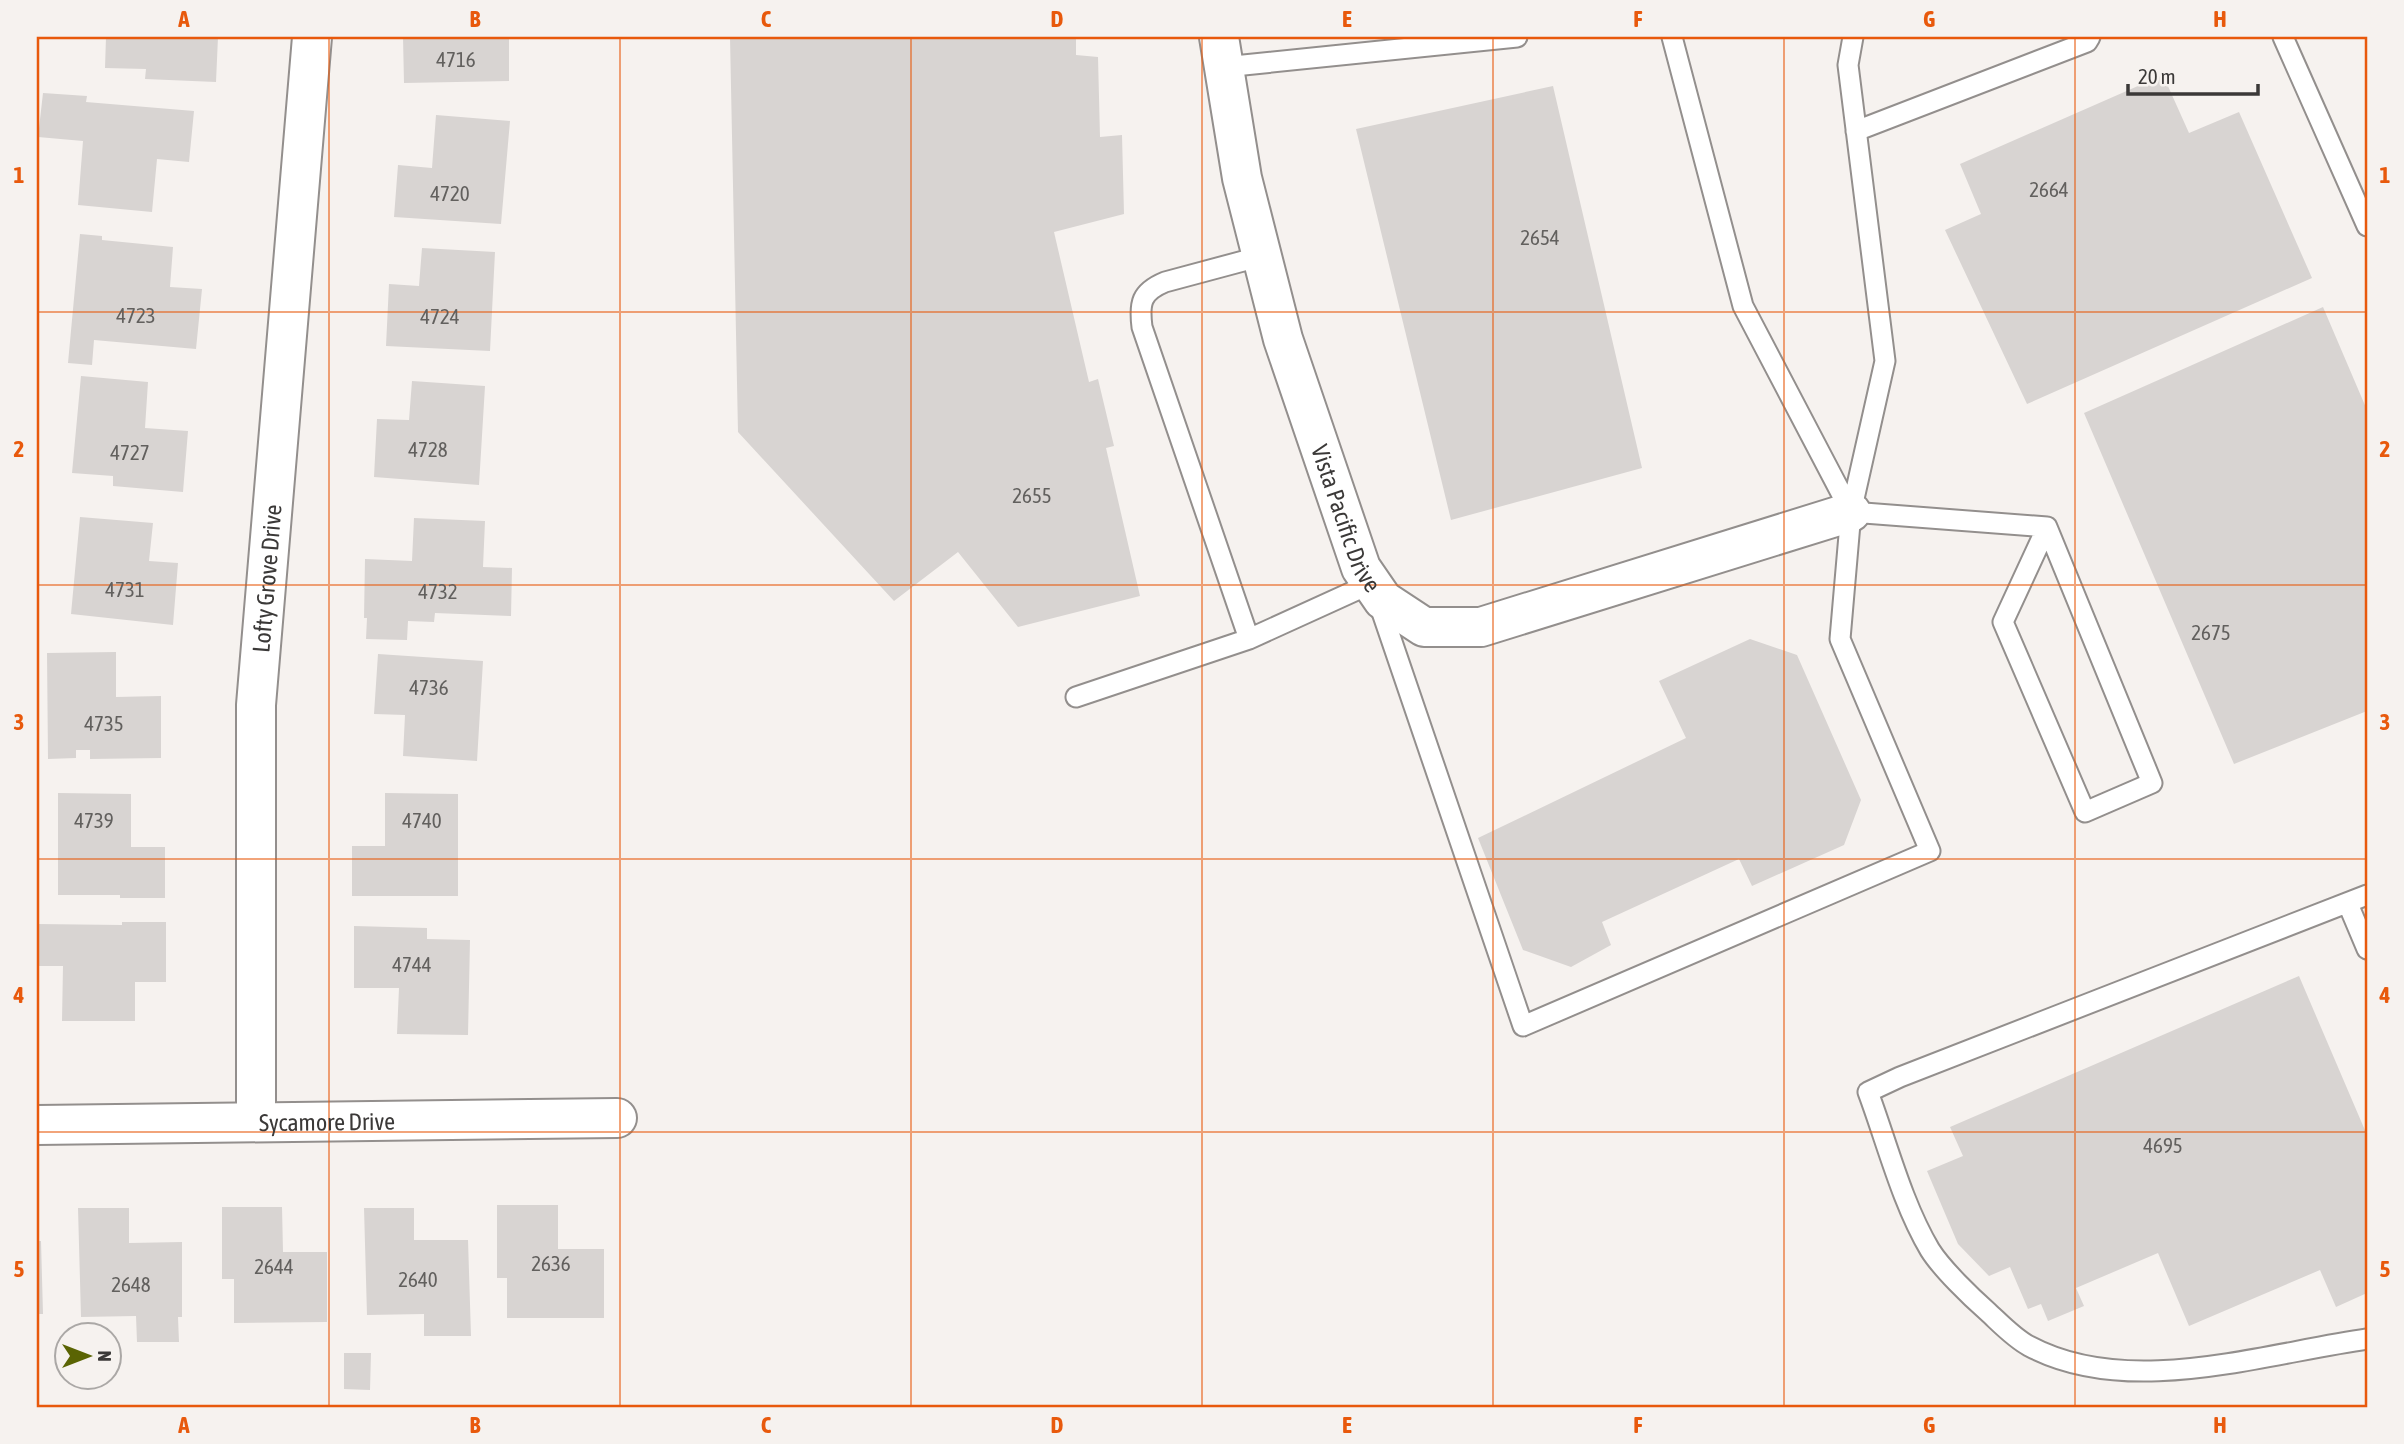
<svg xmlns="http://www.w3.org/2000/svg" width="2404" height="1444" viewBox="0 0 2404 1444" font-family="'Asap Condensed',sans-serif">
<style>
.building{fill:#d8d4d2}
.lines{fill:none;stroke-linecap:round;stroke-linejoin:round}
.lane-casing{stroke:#938f8d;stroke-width:23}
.street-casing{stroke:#938f8d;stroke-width:42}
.lane{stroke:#fff;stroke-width:19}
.street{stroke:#fff;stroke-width:38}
.grid{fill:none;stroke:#e8590c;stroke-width:2;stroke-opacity:0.55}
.labels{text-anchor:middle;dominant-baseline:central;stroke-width:5;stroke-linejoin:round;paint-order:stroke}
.number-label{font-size:21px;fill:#62605e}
.street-label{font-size:24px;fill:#3b3938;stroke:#f6f2ef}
.neatline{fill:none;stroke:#e8590c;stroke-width:2.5}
.grid-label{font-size:23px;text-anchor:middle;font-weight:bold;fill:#e8590c}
</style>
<rect width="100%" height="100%" fill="#f6f2ef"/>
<path class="building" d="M 106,37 L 218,37 L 216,82 L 145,79 L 146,69 L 105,68 Z
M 403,37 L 509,37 L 509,81 L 404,83 Z
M 730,37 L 1076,37 L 1076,55 L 1098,57 L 1100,137 L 1122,135 L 1124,214 L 1054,232 L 1089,382 L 1098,379 L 1114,446 L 1106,448 L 1140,596 L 1018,627 L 958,552 L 894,601 L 738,432 Z
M 2163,75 L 2189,133 L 2239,112 L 2312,278 L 2027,404 L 1945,230 L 1981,214 L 1960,164 Z
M 1553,86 L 1642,468 L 1451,520 L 1356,129 Z
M 43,93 L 87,96 L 86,102 L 194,111 L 189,162 L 157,159 L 152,212 L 78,205 L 83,141 L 38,137 Z
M 436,115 L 510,121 L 501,224 L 394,217 L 398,165 L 432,168 Z
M 80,234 L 102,236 L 102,240 L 173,247 L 170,287 L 202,289 L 196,349 L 94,340 L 92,365 L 68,363 Z
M 422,248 L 495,252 L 490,351 L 386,346 L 389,284 L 419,286 Z
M 2323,307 L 2367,410 L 2367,711 L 2234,764 L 2084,413 Z
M 81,376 L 148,382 L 145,428 L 188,431 L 183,492 L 113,486 L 113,476 L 72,473 Z
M 412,381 L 485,386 L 479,485 L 374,477 L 377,419 L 409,420 Z
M 80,517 L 153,523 L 149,561 L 178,563 L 173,625 L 71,614 Z
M 414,518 L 485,521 L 483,567 L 512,568 L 511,616 L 435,613 L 434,622 L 408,621 L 407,640 L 366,639 L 367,618 L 364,618 L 365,559 L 412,561 Z
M 1750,639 L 1797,655 L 1861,800 L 1844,845 L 1752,886 L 1739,859 L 1602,922 L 1611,945 L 1571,967 L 1523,950 L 1478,838 L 1686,738 L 1659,681 Z
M 116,652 L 116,697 L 161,696 L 161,758 L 90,759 L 90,750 L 76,750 L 76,758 L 48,759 L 47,653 Z
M 378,654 L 483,661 L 477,761 L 403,756 L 405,715 L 374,714 Z
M 58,793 L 131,794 L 131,847 L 165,847 L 165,898 L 120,898 L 120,895 L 58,895 Z
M 385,793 L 458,794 L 458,896 L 352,896 L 352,846 L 385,846 Z
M 122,922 L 166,922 L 166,982 L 135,982 L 135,1021 L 62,1021 L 63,966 L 37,966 L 37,924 L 122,925 Z
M 354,926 L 427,928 L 427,939 L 470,940 L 468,1035 L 397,1034 L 399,988 L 354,988 Z
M 2299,976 L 2367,1135 L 2367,1293 L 2336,1307 L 2320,1270 L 2189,1326 L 2158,1253 L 2076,1288 L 2084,1306 L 2048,1321 L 2041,1304 L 2028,1309 L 2010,1267 L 1989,1276 L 1958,1244 L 1927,1171 L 1963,1156 L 1950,1127 Z
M 497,1205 L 558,1205 L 558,1249 L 604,1249 L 604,1318 L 507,1318 L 507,1278 L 497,1278 Z
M 222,1207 L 282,1207 L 283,1252 L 327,1252 L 327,1322 L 234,1323 L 234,1279 L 222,1279 Z
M 78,1208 L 129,1208 L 129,1243 L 182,1242 L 182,1317 L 178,1317 L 179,1342 L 137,1342 L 136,1316 L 81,1317 Z
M 364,1208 L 414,1208 L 414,1240 L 468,1240 L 471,1336 L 424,1336 L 424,1314 L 367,1315 Z
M 37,1241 L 41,1241 L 43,1314 L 37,1314 Z
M 344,1353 L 371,1353 L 370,1390 L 344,1389 Z"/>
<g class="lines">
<defs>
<path id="lane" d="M 1672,37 L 1743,306 L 1851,512
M 2283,37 L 2367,226
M 1224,67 L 1517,37
M 1856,131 L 2087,42 L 2090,37
M 1262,256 L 1165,282 C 1141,292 1139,303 1142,327 L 1249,639 L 1372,583 L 1523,1026 L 1930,851 L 1840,639 L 1851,512 L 1885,361 L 1848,65 L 1853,37
M 1851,512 L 2047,527 L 2152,783 L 2085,812 L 2003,622 L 2047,527
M 1076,697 L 1249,639
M 2367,895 L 1900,1077 L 1868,1092 C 1887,1143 1902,1203 1930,1250 C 1942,1269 1971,1297 1988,1312 C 2000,1323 2014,1338 2029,1346 C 2128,1399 2262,1354 2367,1339
M 2348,904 L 2367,949"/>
<g id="street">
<path id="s1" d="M 1219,37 L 1242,178 L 1283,339 L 1361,568 L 1383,600 L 1424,627 L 1481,627 L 1851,512"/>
<path id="s2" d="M 256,1122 L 256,705 L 312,37"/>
<path id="s3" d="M 37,1125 L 617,1118"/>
</g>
</defs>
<use href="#lane" class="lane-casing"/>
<use href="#street" class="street-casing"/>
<use href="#lane" class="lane"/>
<use href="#street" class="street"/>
</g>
<path class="grid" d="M 329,37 L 329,1407M 620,37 L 620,1407M 911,37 L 911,1407M 1202,37 L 1202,1407M 1493,37 L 1493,1407M 1784,37 L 1784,1407M 2075,37 L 2075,1407M 37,312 L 2367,312M 37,585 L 2367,585M 37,859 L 2367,859M 37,1132 L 2367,1132"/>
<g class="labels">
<g class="number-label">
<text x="456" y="59">4716</text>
<text x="2049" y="189">2664</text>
<text x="450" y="193">4720</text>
<text x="1540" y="237">2654</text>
<text x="136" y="315">4723</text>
<text x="440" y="316">4724</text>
<text x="428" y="449">4728</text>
<text x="130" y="452">4727</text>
<text x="1032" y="495">2655</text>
<text x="125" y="589">4731</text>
<text x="438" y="591">4732</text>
<text x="2211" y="632">2675</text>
<text x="429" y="687">4736</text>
<text x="104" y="723">4735</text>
<text x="94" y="820">4739</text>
<text x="422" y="820">4740</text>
<text x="412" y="964">4744</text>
<text x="2163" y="1145">4695</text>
<text x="551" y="1263">2636</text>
<text x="274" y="1266">2644</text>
<text x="418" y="1279">2640</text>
<text x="131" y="1284">2648</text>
</g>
<g class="street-label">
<text stroke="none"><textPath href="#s1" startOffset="499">Vista Pacific Drive</textPath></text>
<text stroke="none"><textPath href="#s2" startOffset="544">Lofty Grove Drive</textPath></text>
<text stroke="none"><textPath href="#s3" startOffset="290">Sycamore Drive</textPath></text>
</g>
</g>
<rect width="2404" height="1444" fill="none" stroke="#f6f2ef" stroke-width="77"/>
<g transform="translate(88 1356) rotate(90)"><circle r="33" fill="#f6f2ef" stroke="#aba8a6" stroke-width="2"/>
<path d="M0-5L12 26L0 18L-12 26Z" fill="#5a6403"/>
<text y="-10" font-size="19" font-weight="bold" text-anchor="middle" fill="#3b3938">N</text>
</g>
<path d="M2128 84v10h130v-10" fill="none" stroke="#3b3938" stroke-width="3.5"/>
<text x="2138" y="84" font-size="21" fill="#3b3938" stroke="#f6f2ef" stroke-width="5" paint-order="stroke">20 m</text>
<rect x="38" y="38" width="2328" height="1368" class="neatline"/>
<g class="grid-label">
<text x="184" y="27">A</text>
<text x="475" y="27">B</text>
<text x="766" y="27">C</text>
<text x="1057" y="27">D</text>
<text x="1347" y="27">E</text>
<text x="1638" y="27">F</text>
<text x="1929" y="27">G</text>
<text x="2220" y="27">H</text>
<text x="19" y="183">1</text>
<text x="2385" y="183">1</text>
<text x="19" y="457">2</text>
<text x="2385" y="457">2</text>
<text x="19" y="730">3</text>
<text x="2385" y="730">3</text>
<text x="19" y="1003">4</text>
<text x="2385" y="1003">4</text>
<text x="19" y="1277">5</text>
<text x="2385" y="1277">5</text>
<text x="184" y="1433">A</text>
<text x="475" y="1433">B</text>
<text x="766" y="1433">C</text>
<text x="1057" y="1433">D</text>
<text x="1347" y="1433">E</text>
<text x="1638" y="1433">F</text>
<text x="1929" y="1433">G</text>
<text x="2220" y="1433">H</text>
</g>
</svg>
